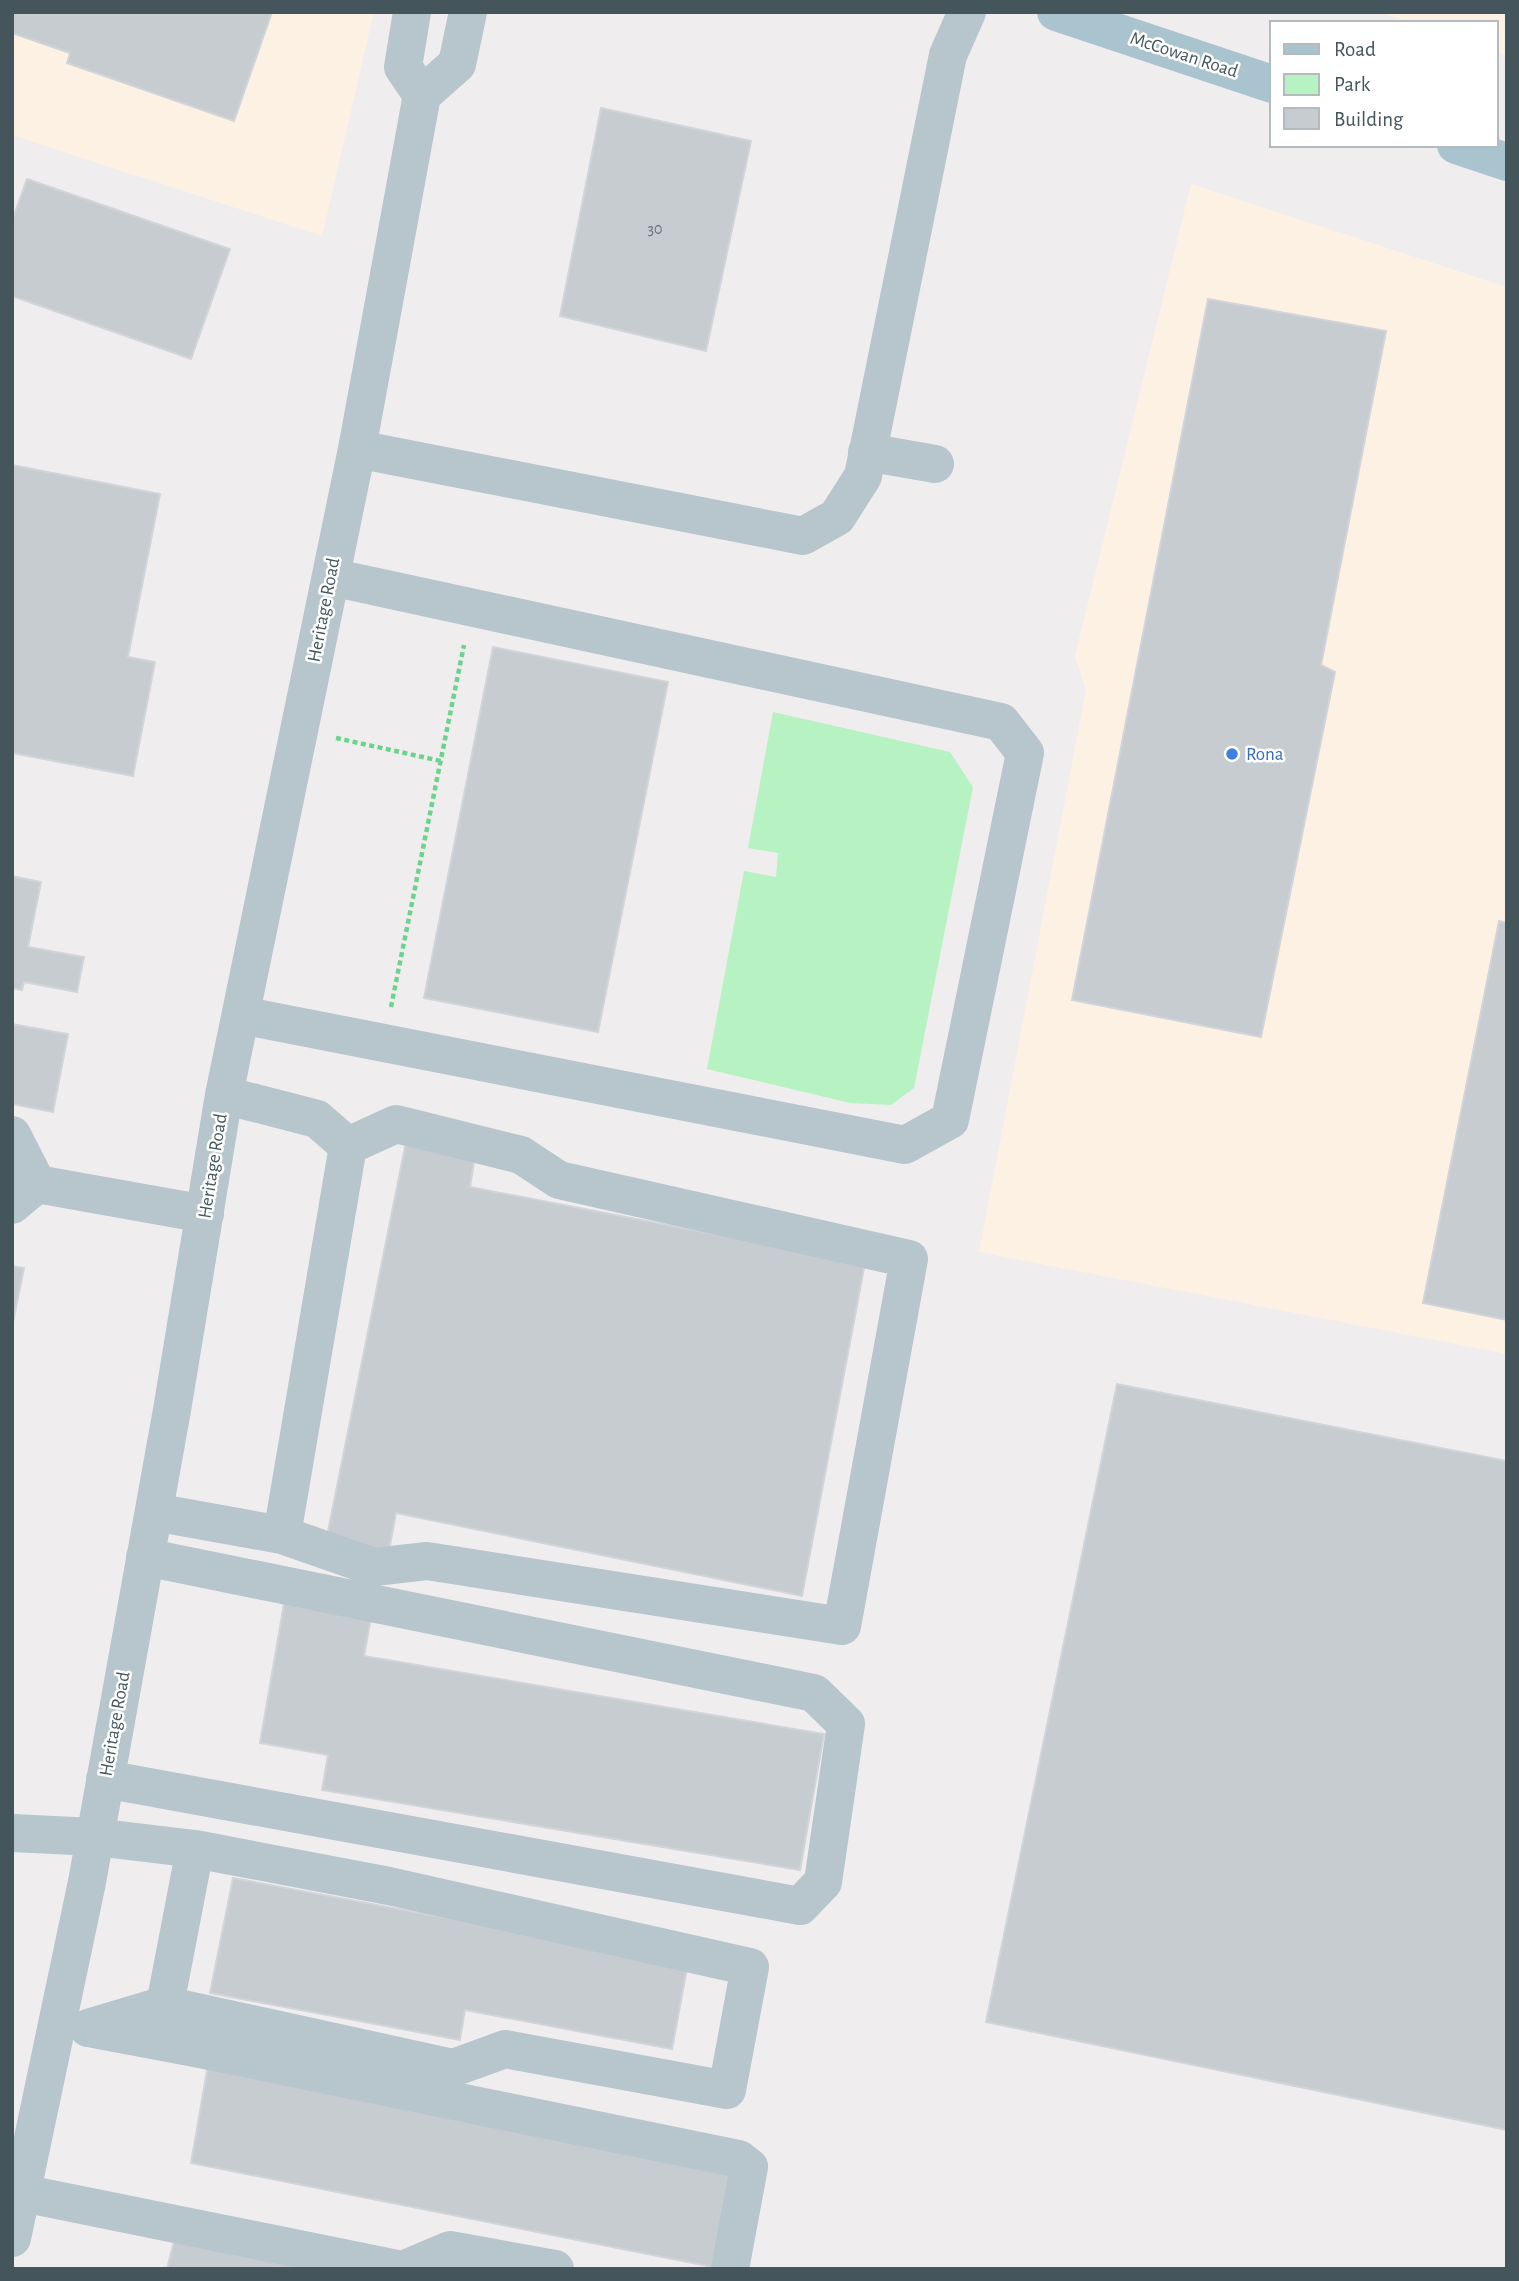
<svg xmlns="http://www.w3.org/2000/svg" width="1519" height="2281" viewBox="0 0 1519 2281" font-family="'Alegreya Sans',sans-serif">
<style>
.commercial{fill:#fdf1e4}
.green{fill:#b7f2c2}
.building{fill:#c7ccd1;stroke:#d1d5da;stroke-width:2}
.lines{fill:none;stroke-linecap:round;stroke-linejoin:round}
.path{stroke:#6cd38c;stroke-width:4.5;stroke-dasharray:5 3.5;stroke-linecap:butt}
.minor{stroke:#b7c6cc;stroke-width:38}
.major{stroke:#aac4cf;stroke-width:38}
.shop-dot{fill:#3f7fe0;stroke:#fff;stroke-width:2.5}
.labels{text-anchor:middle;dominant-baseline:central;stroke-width:5;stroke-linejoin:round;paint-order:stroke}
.number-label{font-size:16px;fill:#657479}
.street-label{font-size:19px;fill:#44565c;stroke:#fff}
.shop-label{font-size:19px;fill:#366cbe;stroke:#fff;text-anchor:start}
</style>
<rect width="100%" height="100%" fill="#f0edee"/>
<path class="commercial" d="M 12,12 L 374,12 L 322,236 L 12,135 Z
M 1380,12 L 1507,12 L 1507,56 L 1496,52 L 1496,23 L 1410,23 Z
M 1191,184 L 1507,287 L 1507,1354 L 979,1252 L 1086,690 L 1075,656 Z"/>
<path class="green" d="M 773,712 L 950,752 L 973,787 L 914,1088 L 891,1105 L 850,1103 L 707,1069 L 744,871 L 776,877 L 778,853 L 748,848 Z"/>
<path class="building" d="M 12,12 L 272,12 L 234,121 L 67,63 L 70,53 L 12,33 Z
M 601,108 L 751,141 L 706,351 L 560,316 Z
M 27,179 L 230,249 L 191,359 L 12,296 L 12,221 Z
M 1208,299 L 1386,331 L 1321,665 L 1335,672 L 1261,1037 L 1072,1000 Z
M 12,465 L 160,494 L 128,657 L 155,662 L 133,776 L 12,753 Z
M 493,647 L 668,682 L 598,1032 L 424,998 Z
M 12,876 L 41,882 L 28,947 L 84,957 L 77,992 L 24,982 L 22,990 L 12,988 Z
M 1499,921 L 1507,923 L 1507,1320 L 1423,1303 Z
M 12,1024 L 68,1034 L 53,1112 L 12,1104 Z
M 406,1142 L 475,1156 L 470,1187 L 865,1263 L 802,1596 L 396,1513 L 388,1556 L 326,1541 Z
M 12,1266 L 24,1268 L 12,1327 Z
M 1117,1384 L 1507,1461 L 1507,2130 L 986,2022 Z
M 284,1604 L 371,1618 L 364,1656 L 824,1734 L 800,1870 L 322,1790 L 328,1755 L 260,1743 Z
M 233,1878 L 688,1963 L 672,2049 L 465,2010 L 460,2040 L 210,1993 Z
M 208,2065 L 737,2169 L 713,2267 L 191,2163 Z
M 175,2237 L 327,2269 L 167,2269 Z"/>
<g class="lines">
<path class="path" d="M 336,738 L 441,761
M 391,1007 L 464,645"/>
<path class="minor" d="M 412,12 L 403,67 L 422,95
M 357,449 L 803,536 L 837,517 L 863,476 L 948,55 L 967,12
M 867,452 L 935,464
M 241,1015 L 905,1145 L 950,1120 L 1025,753 L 1001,722 L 331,577
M 12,1135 L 37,1184
M 12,1205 L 37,1184 L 205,1214
M 154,1512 L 282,1535 L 348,1146 L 317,1119 L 224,1095
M 282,1535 L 374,1567 L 427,1561 L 842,1626 L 909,1259 L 559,1180 L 521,1155 L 396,1124 L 348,1146
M 105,1779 L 800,1906 L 823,1882 L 846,1724 L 814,1693 L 145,1557
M 12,1833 L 95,1837 L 195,1849 L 389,1886 L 750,1967 L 727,2090 L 505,2049 L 453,2068 L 165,2005 L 88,2028
M 165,2005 L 195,1849
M 94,2029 L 195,2048 L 739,2159 L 749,2167 L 730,2269
M 22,2193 L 398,2269
M 12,2238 L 87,1882 L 172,1410 L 224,1095 L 357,449 L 422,95 L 457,64 L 468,12
M 405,2269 L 450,2250 L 555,2269"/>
<path class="major" d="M 1056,12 L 1272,84
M 1456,145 L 1507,162"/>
</g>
<circle class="shop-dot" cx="1232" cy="754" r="7"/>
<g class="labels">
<g class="number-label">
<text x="655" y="229">30</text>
</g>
<g class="street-label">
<text transform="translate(1184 55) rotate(18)">McCowan Road</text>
<text transform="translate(324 610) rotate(-79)">Heritage Road</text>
<text transform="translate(213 1166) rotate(-81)">Heritage Road</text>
<text transform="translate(115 1724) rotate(-80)">Heritage Road</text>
</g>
<g class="shop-label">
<text x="1246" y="754">Rona</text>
</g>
</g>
<rect width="1519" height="2281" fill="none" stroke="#44565c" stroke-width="28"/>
<rect x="1270" y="21" width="228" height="126" fill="#ffffff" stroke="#b4bbbe" stroke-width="2"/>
<rect x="1284" y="44" width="35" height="10" fill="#aac4cf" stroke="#b4bbbe" stroke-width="2"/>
<text x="1334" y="56" font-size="21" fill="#44565c">Road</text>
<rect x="1284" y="74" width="35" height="21" fill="#b7f2c2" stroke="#b4bbbe" stroke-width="2"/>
<text x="1334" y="91" font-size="21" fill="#44565c">Park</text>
<rect x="1284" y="108" width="35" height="21" fill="#c7ccd1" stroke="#b4bbbe" stroke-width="2"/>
<text x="1334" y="126" font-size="21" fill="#44565c">Building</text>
</svg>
